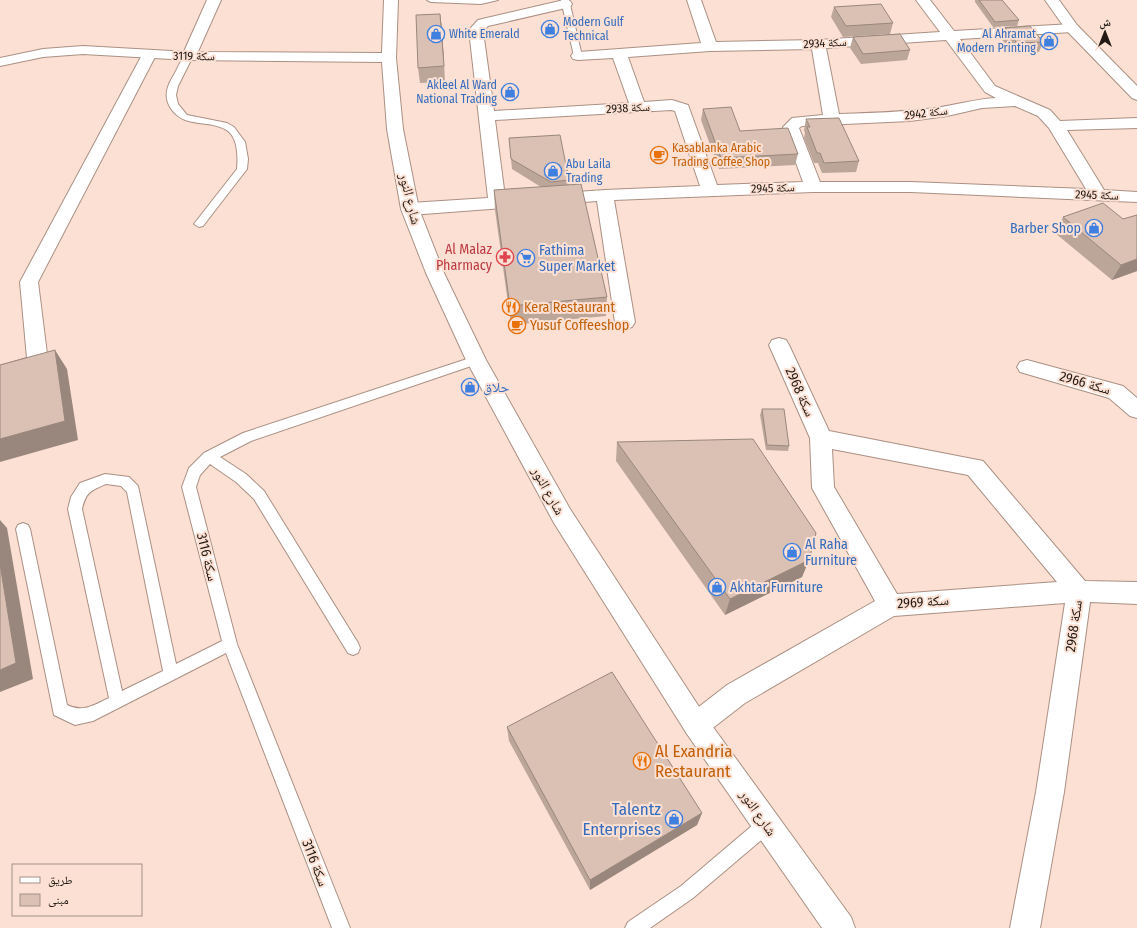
<svg xmlns="http://www.w3.org/2000/svg" width="1137" height="928" viewBox="0 0 1137 928" font-family="'Fira Sans Condensed','Noto Naskh Arabic',sans-serif">
<style>
.lines{fill:none;stroke-linecap:round;stroke-linejoin:round}
.lane-casing{stroke:#aa9084;stroke-width:2}
.street-casing{stroke:#aa9084;stroke-width:2}
.secondary-casing{stroke:#aa9084;stroke-width:2}
.lane{fill:#fff;fill-rule:evenodd}
.street{fill:#fff;fill-rule:evenodd}
.secondary{fill:#fff;fill-rule:evenodd}
.wall{fill:#bca69a}
.shaded-wall{fill:#99877d}
.building{fill:#dbc1b3;stroke:#99877d}
.labels{text-anchor:middle;dominant-baseline:central;stroke-width:4;stroke-linejoin:round;paint-order:stroke}
.far-shop-label{font-size:12px;fill:#366cbe;stroke:#fbe0d3;text-anchor:start}
.far-street-label{font-size:12px;fill:#221914;stroke:#fbe0d3}
.far-food-label{font-size:12px;fill:#c56008;stroke:#fbe0d3;text-anchor:start}
.street-label{font-size:14px;fill:#221914;stroke:#fbe0d3}
.shop-label{font-size:14px;fill:#366cbe;stroke:#fbe0d3;text-anchor:start}
.health-label{font-size:14px;fill:#be3a42;stroke:#fbe0d3;text-anchor:end}
.food-label{font-size:14px;fill:#c56008;stroke:#fbe0d3;text-anchor:start}
.near-food-label{font-size:17px;fill:#c56008;stroke:#fbe0d3;text-anchor:start}
.near-shop-label{font-size:17px;fill:#366cbe;stroke:#fbe0d3;text-anchor:end}
</style>
<rect width="100%" height="100%" fill="#fbe0d3"/>
<g class="lines">
<defs>
<path id="lane" d="M 427,0 L 498,0 L 481,4 L 431,2 Z
M 561,0 L 569,0 L 582,56 L 581,58 L 575,58 L 574,56 Z
M 189,53 L 193,56 L 178,86 L 176,95 L 178,104 L 187,115 L 227,123 L 234,127 L 245,142 L 248,159 L 247,169 L 203,226 L 199,227 L 194,224 L 237,169 C 238,157 238,139 228,131 C 209,118 184,130 170,107 C 163,95 168,84 175,73 C 178,67 183,55 189,53 Z
M 476,356 L 480,357 L 482,360 L 480,363 L 251,441 L 220,457 L 246,474 L 264,491 L 358,643 L 360,648 L 358,653 L 353,655 L 348,653 L 254,499 L 236,482 L 210,464 L 200,475 L 196,487 L 237,644 L 350,928 L 332,928 L 226,653 L 93,721 L 75,725 L 54,715 L 16,529 L 18,525 L 23,523 L 28,525 L 30,529 L 67,705 C 83,713 94,705 109,698 L 68,509 L 71,497 L 80,483 L 105,474 L 129,477 L 138,486 L 176,664 L 222,641 L 182,487 L 189,468 L 204,453 L 243,433 ZM 106,484 L 121,486 L 127,492 L 163,671 L 122,691 L 82,509 C 86,492 90,491 106,484 Z
M 766,817 L 772,819 L 774,825 L 772,831 L 693,898 L 650,928 L 625,928 L 628,922 L 681,886 L 760,819 Z"/>
<path id="street" d="M 207,0 L 221,0 L 196,56 L 194,59 L 184,59 L 182,56 Z
M 564,0 L 570,1 L 572,4 L 570,7 L 488,26 L 483,31 L 494,111 L 629,103 L 613,58 L 578,60 L 573,59 L 571,56 L 573,53 L 578,52 L 701,43 L 687,0 L 701,0 L 716,42 L 818,40 L 940,32 L 916,0 L 930,0 L 954,31 L 1072,24 L 1077,25 L 1079,28 L 1077,31 L 1072,32 L 960,39 L 995,86 L 1050,110 L 1060,121 L 1137,118 L 1137,128 L 1067,130 L 1104,190 L 1137,192 L 1137,202 L 911,192 L 813,192 L 614,200 L 635,322 L 632,327 L 625,329 L 618,327 L 615,322 L 597,201 L 410,215 L 404,213 L 401,209 L 404,205 L 410,203 L 488,198 L 469,30 L 478,20 ZM 946,40 L 985,92 L 996,98 C 976,99 956,105 935,108 C 903,112 871,113 839,114 L 826,48 ZM 812,49 L 823,115 L 792,118 L 783,127 L 803,182 L 717,185 L 688,105 L 672,100 L 644,102 L 628,57 L 710,51 ZM 1015,106 L 1038,116 L 1049,128 L 1086,189 L 911,182 L 820,182 L 799,128 L 802,126 L 910,121 L 947,116 L 982,108 ZM 671,110 L 675,111 L 700,186 L 605,190 L 505,197 L 495,120 Z
M 149,51 L 154,52 L 156,55 L 38,282 L 48,362 L 45,367 L 0,382 L 0,366 L 27,358 L 20,282 L 142,55 L 144,52 Z
M 779,338 L 786,340 L 789,345 L 829,431 L 983,461 L 1085,581 L 1137,582 L 1137,604 L 1090,602 L 1064,792 L 1040,928 L 1010,928 L 1036,792 L 1065,603 L 894,616 L 745,703 L 705,734 L 696,738 L 687,734 L 683,725 L 687,716 L 727,685 L 875,601 L 812,488 L 810,438 L 769,345 L 772,340 ZM 832,449 L 968,475 L 1057,582 L 897,594 L 834,487 Z
M 1027,360 L 1123,386 L 1137,398 L 1137,418 L 1130,416 L 1109,398 L 1020,372 L 1017,367 L 1020,362 Z"/>
<path id="secondary" d="M 384,0 L 398,0 L 396,58 L 403,129 L 419,209 L 444,273 L 486,360 L 570,509 L 705,716 L 851,917 L 855,928 L 822,928 L 687,734 L 554,523 L 466,360 L 426,273 L 401,209 L 387,129 L 382,62 L 189,60 L 83,54 L 43,57 L 0,66 L 0,58 L 43,49 L 83,46 L 189,52 L 382,53 Z
M 1045,0 L 1059,0 L 1077,25 L 1137,86 L 1137,100 L 1132,98 L 1067,31 Z"/>
</defs>
<use href="#lane" class="lane-casing"/>
<use href="#street" class="street-casing"/>
<use href="#secondary" class="secondary-casing"/>
<use href="#lane" class="lane"/>
<use href="#street" class="street"/>
<use href="#secondary" class="secondary"/>
</g>
<path class="wall" d="M 975,0 L 1002,0 L 1019,20 L 1017,26 L 993,27 L 975,2 Z
M 834,7 L 893,23 L 890,34 L 843,37 L 831,17 Z
M 440,14 L 442,29 L 445,82 L 420,83 L 418,68 Z
M 1005,28 L 1043,42 L 1039,52 L 1013,54 L 1001,38 Z
M 853,37 L 910,50 L 907,60 L 861,64 L 850,48 Z
M 703,109 L 740,131 L 798,154 L 795,165 L 719,169 L 701,120 Z
M 806,119 L 859,161 L 856,172 L 822,173 L 818,163 L 814,163 L 804,138 L 805,133 L 804,130 Z
M 509,138 L 569,180 L 569,185 L 607,297 L 606,316 L 511,325 L 495,210 L 494,190 L 541,187 L 512,169 Z
M 1137,215 L 1137,271 L 1112,280 L 1055,233 L 1063,217 L 1123,219 Z
M 762,409 L 789,446 L 788,451 L 766,450 L 760,415 Z
M 617,442 L 809,560 L 802,577 L 725,615 L 616,461 Z
M 507,727 L 702,813 L 697,825 L 590,890 L 509,741 Z"/>
<path class="shaded-wall" d="M 440,14 L 442,29 L 445,82 L 444,66 Z
M 1137,259 L 1137,271 L 1112,280 L 1121,265 Z
M 55,350 L 67,369 L 78,440 L 0,462 L 0,439 Z
M 0,520 L 7,528 L 33,679 L 0,692 Z
M 809,560 L 802,577 L 725,615 L 730,599 Z
M 702,813 L 697,825 L 590,890 L 590,880 Z"/>
<path class="building" d="M 979,0 L 1002,0 L 1019,20 L 995,22 Z
M 881,4 L 893,23 L 846,26 L 834,7 Z
M 440,14 L 444,66 L 418,68 L 416,15 Z
M 1030,26 L 1043,42 L 1017,43 L 1005,28 Z
M 900,34 L 910,50 L 863,54 L 853,37 Z
M 731,107 L 740,131 L 788,128 L 798,154 L 721,158 L 703,109 Z
M 839,118 L 859,161 L 824,163 L 820,153 L 817,153 L 807,127 L 810,127 L 806,119 Z
M 560,135 L 569,180 L 551,182 L 511,159 L 509,138 Z
M 581,184 L 607,297 L 510,306 L 494,190 Z
M 1103,203 L 1123,219 L 1137,215 L 1137,259 L 1121,265 L 1063,217 Z
M 55,350 L 65,421 L 0,439 L 0,365 Z
M 762,409 L 784,409 L 789,446 L 767,445 Z
M 753,439 L 816,533 L 809,560 L 730,599 L 617,442 Z
M 0,564 L 16,663 L 0,670 Z
M 612,672 L 702,813 L 590,880 L 507,727 Z"/>
<defs>
<symbol id="shop-ring" viewBox="-11 -11 22 22"><circle r="9.5" fill="#fbe0d3" stroke="#3f7fe0" stroke-width="1.5"/><path d="M-5-2.5h2.3a2.7 3.5 0 0 1 5.4 0H5L5.5 6h-11ZM-1.5-2.5h3a1.5 2.3 0 0 0-3 0Z" fill="#3f7fe0"/></symbol>
<symbol id="cafe-ring" viewBox="-11 -11 22 22"><circle r="9.5" fill="#fbe0d3" stroke="#e8710a" stroke-width="1.5"/><path d="M-5.5-4.5H6V0H3Q3 3.5 0 3.5H-2.5Q-5.5 3.5-5.5 0ZM3-3.2v2h1.7v-2ZM-6 4.5H4V6H-6Z" fill="#e8710a"/></symbol>
<symbol id="pharmacy-ring" viewBox="-11 -11 22 22"><circle r="9.5" fill="#fbe0d3" stroke="#e0444e" stroke-width="1.5"/><path d="M-2-6h4v4h4v4h-4v4h-4v-4h-4v-4h4Z" fill="#e0444e"/></symbol>
<symbol id="supermarket-ring" viewBox="-11 -11 22 22"><circle r="9.5" fill="#fbe0d3" stroke="#3f7fe0" stroke-width="1.5"/><path d="M-6-5.5h2.5l.6 2H6L4.5 2H-2.5L-4.4-4H-6ZM-1.5 3.2a1.3 1.3 0 1 0 .1 0ZM3 3.2a1.3 1.3 0 1 0 .1 0Z" fill="#3f7fe0"/></symbol>
<symbol id="restaurant-ring" viewBox="-11 -11 22 22"><circle r="9.5" fill="#fbe0d3" stroke="#e8710a" stroke-width="1.5"/><path d="M-5-6h1v4h1v-4h1v4h1v-4h1v5L-1.5 .5V6h-2V.5L-5-1ZM5-6V6H3V1.5H1.5Q1.5-4 5-6Z" fill="#e8710a"/></symbol>
</defs>
<g fill-rule="evenodd">
<use href="#shop-ring" x="540" y="19" width="20" height="20"/>
<use href="#shop-ring" x="426" y="24" width="20" height="20"/>
<use href="#shop-ring" x="1039" y="31" width="20" height="20"/>
<use href="#shop-ring" x="500" y="82" width="20" height="20"/>
<use href="#cafe-ring" x="649" y="145" width="20" height="20"/>
<use href="#shop-ring" x="543" y="161" width="20" height="20"/>
<use href="#shop-ring" x="1084" y="218" width="20" height="20"/>
<use href="#pharmacy-ring" x="495" y="247" width="20" height="20"/>
<use href="#supermarket-ring" x="516" y="248" width="20" height="20"/>
<use href="#restaurant-ring" x="501" y="297" width="20" height="20"/>
<use href="#cafe-ring" x="507" y="315" width="20" height="20"/>
<use href="#shop-ring" x="460" y="377" width="20" height="20"/>
<use href="#shop-ring" x="782" y="542" width="20" height="20"/>
<use href="#shop-ring" x="707" y="577" width="20" height="20"/>
<use href="#restaurant-ring" x="632" y="751" width="20" height="20"/>
<use href="#shop-ring" x="664" y="809" width="20" height="20"/>
</g>
<g class="labels">
<g class="far-shop-label">
<text x="563" y="22">Modern Gulf<tspan x="563" dy="14">Technical</tspan></text>
<text x="449" y="34">White Emerald</text>
<text x="1036" y="34" text-anchor="end">Al Ahramat<tspan x="1036" dy="14">Modern Printing</tspan></text>
<text x="497" y="85" text-anchor="end">Akleel Al Ward<tspan x="497" dy="14">National Trading</tspan></text>
<text x="566" y="164">Abu Laila<tspan x="566" dy="14">Trading</tspan></text>
</g>
<g class="far-street-label">
<text transform="translate(825 43) rotate(-3)">سكة 2934</text>
<text transform="translate(194 56) rotate(1)">سكة 3119</text>
<text transform="translate(628 108) rotate(-3)">سكة 2938</text>
<text transform="translate(926 113) rotate(-7)">سكة 2942</text>
<text transform="translate(773 188) rotate(-2)">سكة 2945</text>
<text transform="translate(1097 195) rotate(2)">سكة 2945</text>
</g>
<g class="far-food-label">
<text x="672" y="148">Kasablanka Arabic<tspan x="672" dy="14">Trading Coffee Shop</tspan></text>
</g>
<g class="street-label">
<text transform="translate(410 199) rotate(76)">شارع النور</text>
<text transform="translate(1085 383) rotate(16)">سكة 2966</text>
<text transform="translate(800 392) rotate(66)">سكة 2968</text>
<text transform="translate(548 491) rotate(61)">شارع النور</text>
<text transform="translate(207 557) rotate(76)">سكة 3116</text>
<text transform="translate(923 602) rotate(-4)">سكة 2969</text>
<text transform="translate(1074 626) rotate(-82)">سكة 2968</text>
<text transform="translate(758 813) rotate(55)">شارع النور</text>
<text transform="translate(315 863) rotate(69)">سكة 3116</text>
</g>
<g class="shop-label">
<text x="1081" y="228" text-anchor="end">Barber Shop</text>
<text x="539" y="250">Fathima<tspan x="539" dy="16">Super Market</tspan></text>
<text x="483" y="387">حلاق</text>
<text x="805" y="544">Al Raha<tspan x="805" dy="16">Furniture</tspan></text>
<text x="730" y="587">Akhtar Furniture</text>
</g>
<g class="health-label">
<text x="492" y="249">Al Malaz<tspan x="492" dy="16">Pharmacy</tspan></text>
</g>
<g class="food-label">
<text x="524" y="307">Kera Restaurant</text>
<text x="530" y="325">Yusuf Coffeeshop</text>
</g>
<g class="near-food-label">
<text x="655" y="751">Al Exandria<tspan x="655" dy="20">Restaurant</tspan></text>
</g>
<g class="near-shop-label">
<text x="661" y="809">Talentz<tspan x="661" dy="20">Enterprises</tspan></text>
</g>
</g>
<rect x="12" y="864" width="130" height="52" fill="#fbe0d3" stroke="#a49087"/>
<rect x="20" y="877" width="20" height="6" fill="#ffffff" stroke="#a49087"/>
<text x="48" y="884" font-size="12" fill="#221914">طريق</text>
<rect x="20" y="894" width="20" height="12" fill="#dbc1b3" stroke="#a49087"/>
<text x="48" y="904" font-size="12" fill="#221914">مبنى</text>
<g transform="translate(1105 32)" stroke="#fbe0d3" stroke-width="3" paint-order="stroke">
<path d="M0-3L7 15L0 10L-7 15Z" fill="#221914"/>
<text y="-6" font-size="11" font-weight="bold" text-anchor="middle" fill="#221914">ش</text>
</g>
</svg>
